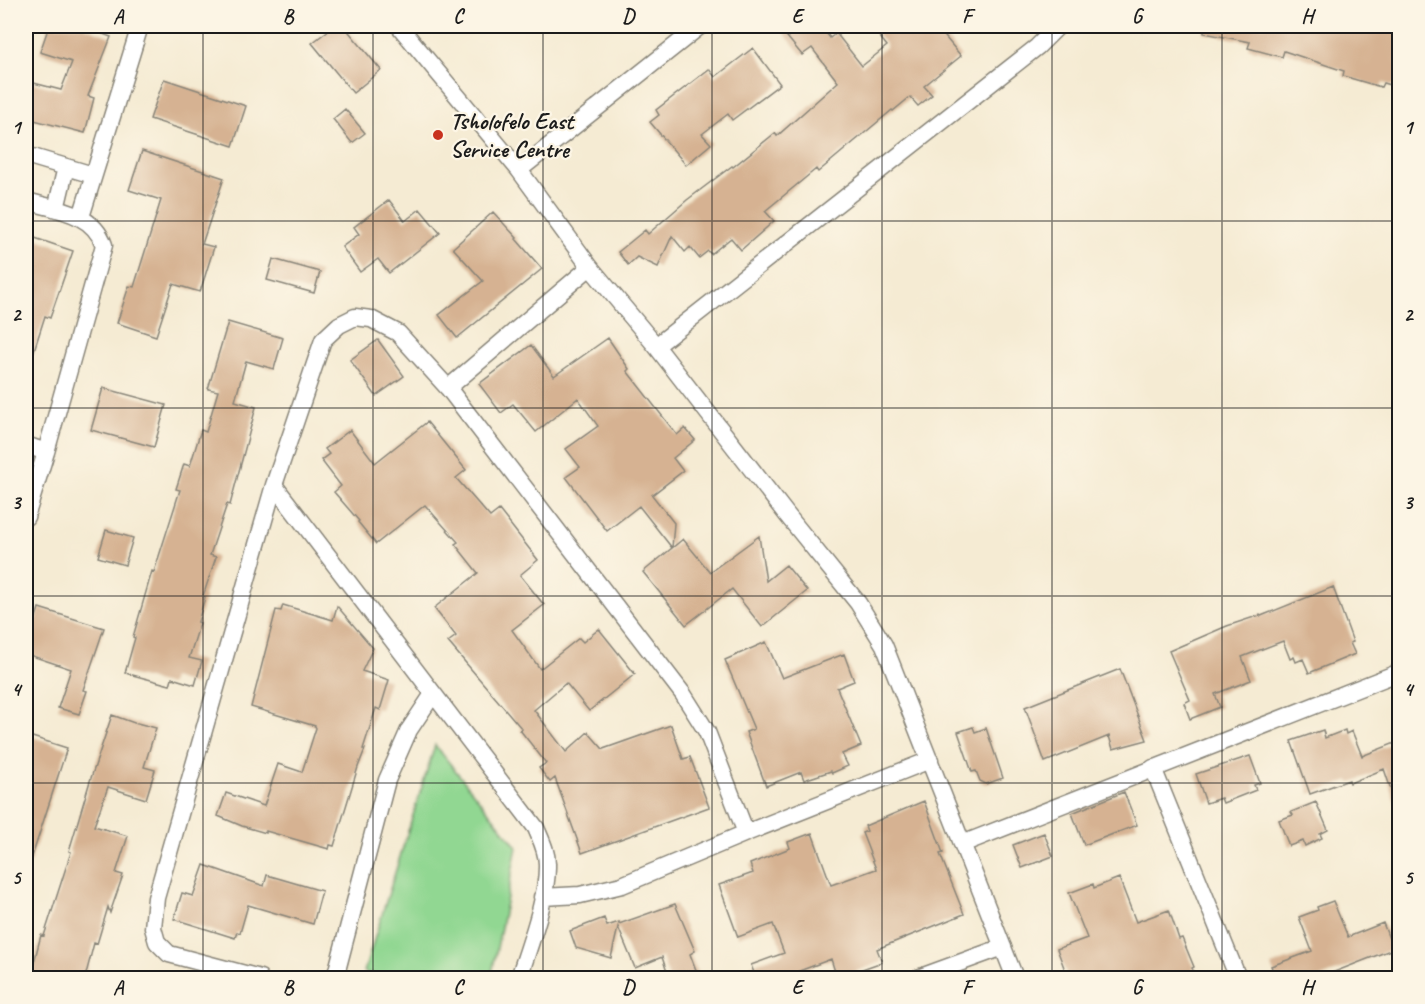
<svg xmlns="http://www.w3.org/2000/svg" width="1425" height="1004" viewBox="0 0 1425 1004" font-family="Caveat,sans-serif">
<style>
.green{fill:#91d792;stroke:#567a57;stroke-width:1.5}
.building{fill:#d6b292}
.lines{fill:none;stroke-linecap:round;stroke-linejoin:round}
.minor-casing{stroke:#888478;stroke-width:19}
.minor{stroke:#fff;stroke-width:16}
.grid{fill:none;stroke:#1c1c1c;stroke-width:1.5;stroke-opacity:0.55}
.poi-dot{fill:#c8321e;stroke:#fcf5e5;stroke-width:2}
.labels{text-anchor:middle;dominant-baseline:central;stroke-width:4.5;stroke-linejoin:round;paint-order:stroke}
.poi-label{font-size:24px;font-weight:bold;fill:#1c1c1c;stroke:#fcf5e5;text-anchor:start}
.neatline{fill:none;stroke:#1c1c1c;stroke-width:2}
.grid-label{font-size:20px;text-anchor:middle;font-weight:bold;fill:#1c1c1c}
</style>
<rect width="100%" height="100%" fill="#fcf5e5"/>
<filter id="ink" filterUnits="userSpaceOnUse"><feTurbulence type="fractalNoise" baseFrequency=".0167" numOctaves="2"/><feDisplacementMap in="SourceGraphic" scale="12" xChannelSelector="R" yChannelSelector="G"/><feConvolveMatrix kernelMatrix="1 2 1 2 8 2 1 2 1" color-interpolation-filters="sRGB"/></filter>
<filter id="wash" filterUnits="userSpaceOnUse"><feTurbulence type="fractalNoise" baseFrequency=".008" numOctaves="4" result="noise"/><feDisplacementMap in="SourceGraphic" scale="24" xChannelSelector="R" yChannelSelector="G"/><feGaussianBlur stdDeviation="1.35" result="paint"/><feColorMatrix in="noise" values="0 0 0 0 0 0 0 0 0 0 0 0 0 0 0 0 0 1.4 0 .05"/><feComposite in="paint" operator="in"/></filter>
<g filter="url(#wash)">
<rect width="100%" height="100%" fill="#f5ebd3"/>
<path class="green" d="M 435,745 L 517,847 L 491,978 L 386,978 L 364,972 Z"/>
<g id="blocks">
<path class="building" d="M 49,26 L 82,26 L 111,37 L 88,96 L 94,98 L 85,133 L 26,118 L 26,81 L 61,90 L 72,62 L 40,52 Z
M 334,26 L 344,26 L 381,70 L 353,93 L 312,43 Z
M 778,26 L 821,26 L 830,38 L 836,33 L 862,66 L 887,46 L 871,26 L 936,26 L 961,56 L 924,86 L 932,95 L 918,106 L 910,97 L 893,111 L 892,110 L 818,172 L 816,169 L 765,211 L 774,221 L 741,250 L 731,238 L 711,254 L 708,251 L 699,258 L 690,247 L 685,252 L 672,236 L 658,267 L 637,257 L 628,265 L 618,252 L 645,230 L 648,234 L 687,200 L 732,166 L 733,167 L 775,133 L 777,136 L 838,82 L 812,48 L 802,55 Z
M 1204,26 L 1391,26 L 1400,28 L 1400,88 L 1383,83 L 1381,87 L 1343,76 L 1344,71 L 1284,51 L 1282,57 L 1248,48 L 1250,42 L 1204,33 Z
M 753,48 L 780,84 L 732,120 L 728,114 L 702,134 L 711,144 L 686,165 L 650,122 L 659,115 L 656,110 L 709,69 L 715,77 Z
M 164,79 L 246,106 L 233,146 L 150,119 Z
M 345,109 L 365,133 L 352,143 L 333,119 Z
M 142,151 L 224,178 L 202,244 L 214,247 L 200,292 L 173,284 L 156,336 L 117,323 L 129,286 L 134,287 L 161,200 L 129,190 Z
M 389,200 L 405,221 L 420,209 L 440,233 L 389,273 L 378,259 L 360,272 L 342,247 L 359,234 L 354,227 Z
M 493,212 L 517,238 L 516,239 L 542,269 L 457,338 L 439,315 L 483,281 L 453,248 Z
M 32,237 L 73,251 L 50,318 L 45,316 L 29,366 L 26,365 L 26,261 Z
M 273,259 L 320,272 L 314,293 L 267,280 Z
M 228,322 L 283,338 L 274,369 L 246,361 L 235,401 L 256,407 L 230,505 L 227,504 L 210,555 L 216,557 L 203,596 L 205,597 L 198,622 L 200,623 L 189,658 L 202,661 L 195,685 L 172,678 L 170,685 L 125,673 L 135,638 L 133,637 L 152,571 L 154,572 L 180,490 L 176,489 L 184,464 L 190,466 L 201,430 L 206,432 L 218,391 L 208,389 Z
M 608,338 L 629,369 L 627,371 L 677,435 L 685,428 L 695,440 L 673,458 L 683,471 L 652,495 L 674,523 L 672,548 L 683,539 L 710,572 L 759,536 L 766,581 L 786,565 L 807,591 L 762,627 L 732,589 L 686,625 L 643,572 L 672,548 L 639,506 L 607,531 L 566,477 L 580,467 L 566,449 L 598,426 L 578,398 L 536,432 L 513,404 L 501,413 L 479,384 L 531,345 L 554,376 Z
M 378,340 L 404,376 L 376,396 L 350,360 Z
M 103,388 L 166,405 L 154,447 L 91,430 Z
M 427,422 L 466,470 L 456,478 L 490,517 L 499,510 L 538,560 L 520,575 L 544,605 L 512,630 L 540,669 L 579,638 L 583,642 L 599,629 L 635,674 L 589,711 L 566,683 L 534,710 L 566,752 L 588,732 L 603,749 L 671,725 L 683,759 L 690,757 L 709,807 L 582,853 L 555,778 L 550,782 L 539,768 L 546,763 L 520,730 L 522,729 L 448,642 L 456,636 L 434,608 L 478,573 L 455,544 L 458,542 L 425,505 L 376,544 L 358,522 L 359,521 L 334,492 L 341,486 L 321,460 L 329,454 L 325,449 L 350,430 L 375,463 Z
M 106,530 L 133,538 L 125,565 L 98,557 Z
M 1333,587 L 1353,642 L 1350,643 L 1355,654 L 1309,673 L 1303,659 L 1296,662 L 1294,657 L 1290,659 L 1283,641 L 1242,657 L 1251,680 L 1215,694 L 1220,707 L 1190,719 L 1184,703 L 1190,700 L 1169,651 L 1227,626 L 1260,615 L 1261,616 Z
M 283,605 L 333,620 L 337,606 L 373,648 L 362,671 L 389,680 L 380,710 L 376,708 L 363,749 L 365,749 L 358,767 L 334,846 L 330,845 L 329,849 L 266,831 L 266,833 L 242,826 L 218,816 L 226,793 L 264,806 L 278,764 L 302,772 L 316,728 L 315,726 L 251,707 L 276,610 L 281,611 Z
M 39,608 L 104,628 L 83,690 L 87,691 L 79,714 L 58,708 L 71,669 L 26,654 L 26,648 Z
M 766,642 L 782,678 L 844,654 L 854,681 L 837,688 L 861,746 L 842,754 L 848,766 L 832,773 L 831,771 L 804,780 L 801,772 L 766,786 L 746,732 L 754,729 L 725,660 Z
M 1120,669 L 1147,740 L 1113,749 L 1109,736 L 1045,762 L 1025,707 Z
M 112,715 L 137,724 L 137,723 L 156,728 L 144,767 L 155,770 L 146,799 L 108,787 L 94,826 L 128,836 L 116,873 L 123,875 L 110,913 L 108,907 L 97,944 L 94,943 L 85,978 L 48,978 L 31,974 L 41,935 L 44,936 L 71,852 L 69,851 L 90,781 Z
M 973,727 L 975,732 L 986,728 L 1003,778 L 986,784 L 980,781 L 976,771 L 972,772 L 958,732 Z
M 1323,730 L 1325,738 L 1345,730 L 1346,734 L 1352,731 L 1362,756 L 1400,741 L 1400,807 L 1397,807 L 1384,769 L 1350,783 L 1349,780 L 1310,794 L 1291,741 Z
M 26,735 L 67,748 L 29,866 L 26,866 Z
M 1250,756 L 1260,783 L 1254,785 L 1256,790 L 1223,803 L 1221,798 L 1206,803 L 1196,774 Z
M 1124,792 L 1137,825 L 1084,845 L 1072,813 Z
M 924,801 L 943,853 L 940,854 L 964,914 L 877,949 L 882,962 L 837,978 L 831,959 L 781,978 L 756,978 L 751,965 L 784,953 L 773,924 L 738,937 L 719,885 L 753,873 L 750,864 L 790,848 L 788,842 L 812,833 L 831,885 L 876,869 L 862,833 L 867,831 L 865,826 Z
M 1316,802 L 1328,830 L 1320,834 L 1322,838 L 1305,846 L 1303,841 L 1289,846 L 1279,820 L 1293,815 L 1291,812 Z
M 1044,833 L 1053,856 L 1022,868 L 1013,845 Z
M 204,865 L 264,886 L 267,875 L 322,891 L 313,924 L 248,905 L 240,933 L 237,932 L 235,938 L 174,919 L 182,893 L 193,896 Z
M 1119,878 L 1136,922 L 1169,910 L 1179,939 L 1182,938 L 1194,967 L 1192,968 L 1196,978 L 1068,978 L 1057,949 L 1087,938 L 1069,893 L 1093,884 L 1094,888 Z
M 1333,901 L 1348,937 L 1383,923 L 1393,949 L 1319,978 L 1276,978 L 1271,966 L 1312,951 L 1299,917 L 1318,910 L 1317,907 Z
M 675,904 L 695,951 L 690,954 L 699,978 L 669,978 L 662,957 L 635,968 L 618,927 L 611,958 L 576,948 L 570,931 L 604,918 L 607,926 L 619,922 L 619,924 Z"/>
</g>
</g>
<g filter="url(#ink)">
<use href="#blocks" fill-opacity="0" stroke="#888478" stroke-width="1.5"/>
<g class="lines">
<defs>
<path id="minor" d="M 399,26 L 519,170 L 590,267 L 656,346 L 787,515 L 858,603 L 884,645 L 1015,978
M 26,155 L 93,175
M 519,170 L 700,26
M 26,201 C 55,209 93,212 104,245 L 46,452 L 26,517
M 56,209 L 66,167
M 81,217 L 140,26
M 656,346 L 1037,47 L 1058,26
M 448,388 L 590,267
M 26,445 L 46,452
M 274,485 L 536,828 C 541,840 547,851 547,864 C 548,897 529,946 519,978
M 1153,768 L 1238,978
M 962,844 L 1400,672
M 542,897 L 580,895 L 622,885 L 746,833 L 930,760
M 260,978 L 169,954 L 157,942 L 153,928 L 156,898 L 274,485 L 323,340 L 339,325 L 355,317 L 371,319 L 398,333 L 448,388 L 683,694 L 707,732 L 746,833
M 335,978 L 387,780 L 409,730 L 433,694
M 918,978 L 1003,947"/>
</defs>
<use href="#minor" class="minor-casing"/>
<use href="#minor" class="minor"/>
</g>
</g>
<path class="grid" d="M 203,26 L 203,978M 373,26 L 373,978M 543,26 L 543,978M 712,26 L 712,978M 882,26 L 882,978M 1052,26 L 1052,978M 1222,26 L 1222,978M 26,221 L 1400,221M 26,408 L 1400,408M 26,596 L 1400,596M 26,783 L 1400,783"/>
<circle class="poi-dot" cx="438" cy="135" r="6"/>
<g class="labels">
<g class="poi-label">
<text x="450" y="121">Tsholofelo East<tspan x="450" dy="28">Service Centre</tspan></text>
</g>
</g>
<rect width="1425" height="1004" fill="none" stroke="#fcf5e5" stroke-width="66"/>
<rect x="33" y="33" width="1359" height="938" class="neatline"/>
<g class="grid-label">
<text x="118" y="23">A</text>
<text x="288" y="23">B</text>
<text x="458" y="23">C</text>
<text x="628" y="23">D</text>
<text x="797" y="23">E</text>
<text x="967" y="23">F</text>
<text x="1137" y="23">G</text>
<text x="1307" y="23">H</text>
<text x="16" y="134">1</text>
<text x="1408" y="134">1</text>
<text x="16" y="321">2</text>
<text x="1408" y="321">2</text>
<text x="16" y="509">3</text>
<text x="1408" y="509">3</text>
<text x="16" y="696">4</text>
<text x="1408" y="696">4</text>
<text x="16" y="884">5</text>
<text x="1408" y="884">5</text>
<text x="118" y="994">A</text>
<text x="288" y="994">B</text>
<text x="458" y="994">C</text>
<text x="628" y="994">D</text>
<text x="797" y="994">E</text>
<text x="967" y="994">F</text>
<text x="1137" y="994">G</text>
<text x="1307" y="994">H</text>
</g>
</svg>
